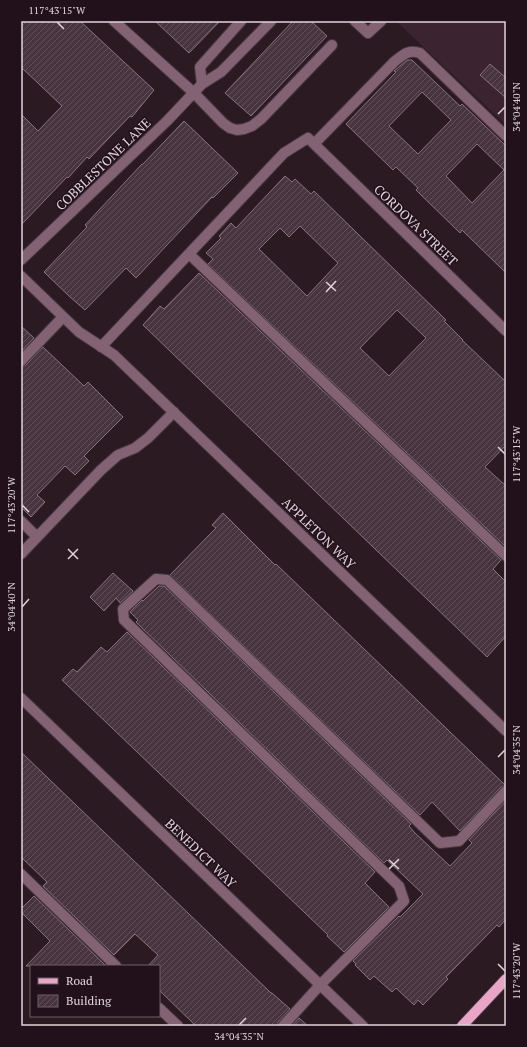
<svg xmlns="http://www.w3.org/2000/svg" width="527" height="1047" viewBox="0 0 527 1047" font-family="'PT Serif',serif">
<style>
.built{fill:#3b2330}
.building{fill:url(#building-hatch);stroke:#89727d;fill-rule:evenodd}
.lines{fill:none;stroke-linecap:round;stroke-linejoin:round}
.minor-casing{stroke:#493840;stroke-width:12}
.major-casing{stroke:#493840;stroke-width:12}
.minor{stroke:#836373;stroke-width:10}
.major{stroke:#e8a5c7;stroke-width:10}
.ticks{fill:none;stroke:#e0d3d9;stroke-width:1.5}
.labels{text-anchor:middle;dominant-baseline:central;stroke-width:3;stroke-linejoin:round;paint-order:stroke}
.street-label{font-size:13px;fill:#e0d3d9;stroke:#22111a}
.neatline{fill:none;stroke:#e0d3d9;stroke-width:1.5}
.ticks-label{font-size:10px;text-anchor:middle;fill:#e0d3d9}
</style>
<defs>
<pattern id="building-hatch" width="6" height="6" patternUnits="userSpaceOnUse"><rect width="6" height="6" fill="#48343e"/><path d="M-1 1l2-2M0 6l6-6M5 7l2-2" fill="none" stroke="#625059"/></pattern>
</defs>
<rect width="100%" height="100%" fill="#2c1a23"/>
<path class="built" d="M 396,21 L 506,21 L 506,125 Z"/>
<path class="building" d="M 21,21 L 80,21 L 154,90 L 132,117 L 130,116 L 89,159 L 87,157 L 68,178 L 67,177 L 21,225 L 21,114 L 38,131 L 62,106 L 21,67 Z
M 155,21 L 220,21 L 189,53 Z
M 293,21 L 311,21 L 327,36 L 251,116 L 225,93 Z
M 407,60 L 412,60 L 460,106 L 462,104 L 506,146 L 506,273 L 462,230 L 460,233 L 416,190 L 418,188 L 396,167 L 393,170 L 346,124 L 396,72 L 394,71 ZM 422,92 L 451,120 L 418,154 L 389,126 ZM 477,144 L 504,170 L 472,203 L 446,176 Z
M 490,64 L 506,78 L 506,98 L 480,75 Z
M 184,121 L 238,173 L 213,198 L 212,197 L 136,278 L 126,268 L 85,310 L 70,297 L 44,272 L 87,227 L 85,225 L 142,164 L 143,164 Z
M 285,176 L 292,182 L 295,179 L 311,194 L 314,191 L 446,320 L 444,321 L 463,340 L 462,340 L 506,382 L 506,445 L 485,467 L 506,486 L 506,547 L 208,264 L 213,259 L 206,253 L 221,238 L 219,236 L 231,223 L 236,228 ZM 300,226 L 338,263 L 307,296 L 259,249 L 280,228 L 289,237 ZM 397,310 L 426,338 L 389,376 L 360,348 Z
M 199,273 L 501,560 L 493,569 L 506,582 L 506,636 L 487,657 L 143,325 L 160,306 L 164,309 Z
M 21,326 L 34,338 L 21,352 Z
M 43,347 L 84,386 L 88,382 L 123,417 L 84,456 L 89,461 L 75,475 L 65,466 L 37,495 L 45,502 L 31,517 L 23,509 L 21,511 L 21,367 L 26,365 Z
M 223,513 L 275,565 L 276,564 L 505,785 L 501,787 L 460,831 L 432,802 L 420,815 L 170,575 L 216,528 L 212,525 Z
M 113,573 L 133,591 L 120,603 L 116,598 L 104,611 L 90,597 Z
M 159,586 L 164,586 L 411,824 L 409,826 L 414,832 L 450,866 L 472,843 L 469,840 L 506,800 L 506,919 L 499,927 L 497,925 L 446,977 L 448,979 L 423,1005 L 418,1000 L 414,1005 L 396,988 L 392,992 L 374,976 L 370,980 L 355,965 L 356,964 L 353,961 L 399,916 L 400,917 L 423,894 L 387,860 L 384,863 L 136,622 L 138,620 L 130,612 L 142,600 L 143,601 Z
M 127,632 L 375,872 L 365,883 L 389,907 L 344,952 L 327,936 L 328,935 L 62,680 L 73,669 L 77,672 L 101,647 L 107,652 Z
M 21,752 L 271,993 L 272,993 L 290,1009 L 278,1022 L 277,1026 L 196,1026 L 159,990 L 159,966 L 148,966 L 158,955 L 135,934 L 114,955 L 43,886 L 47,882 L 21,857 Z
M 34,896 L 105,965 L 104,966 L 26,966 L 50,941 L 21,912 L 21,909 Z
M 299,1018 L 308,1026 L 292,1026 Z"/>
<g class="lines">
<defs>
<path id="minor" d="M 114,21 L 194,93 L 223,123 L 230,128 L 237,130 L 244,129 L 252,126 L 261,119 L 332,45
M 355,21 L 368,33 L 381,21
M 202,84 L 200,67 L 241,21
M 314,144 L 394,62 C 403,55 408,49 420,53 L 506,136
M 189,254 L 506,556
M 21,260 L 167,121 L 202,84 L 221,72 L 271,21
M 21,276 L 79,332 L 114,355 L 506,731
M 101,347 L 284,153 L 308,138 L 506,331
M 21,361 L 63,317
M 21,521 L 37,537
M 21,554 L 101,470 L 118,455 L 135,448 L 148,438 L 174,412
M 21,698 L 363,1026
M 21,874 L 116,966
M 159,1008 L 178,1026
M 283,1026 L 320,985 L 404,901 L 399,886 L 124,620 L 123,609 L 156,579 L 167,580 L 440,843 L 459,841 L 506,791"/>
<path id="major" d="M 462,1026 L 506,979"/>
</defs>
<use href="#minor" class="minor-casing"/>
<use href="#major" class="major-casing"/>
<use href="#minor" class="minor"/>
<use href="#major" class="major"/>
</g>
<path class="ticks" d="M 57,22 L 64,29M 498,114 L 505,107M 326,282 L 336,291M 326,292 L 336,281M 498,447 L 505,454M 22,505 L 29,512M 68,549 L 78,559M 68,559 L 78,549M 22,607 L 29,599M 498,757 L 505,750M 389,860 L 399,869M 389,869 L 399,859M 498,964 L 505,971M 239,1025 L 246,1018"/>
<g class="labels">
<g class="street-label">
<text transform="translate(103 164) rotate(-44)">COBBLESTONE LANE</text>
<text transform="translate(416 225) rotate(44)">CORDOVA STREET</text>
<text transform="translate(319 533) rotate(44)">APPLETON WAY</text>
<text transform="translate(201 853) rotate(44)">BENEDICT WAY</text>
</g>
</g>
<rect width="527" height="1047" fill="none" stroke="#22111a" stroke-width="44"/>
<rect x="30" y="965" width="130" height="52" fill="#22111a" stroke="#6e5f66"/>
<rect x="38" y="978" width="20" height="6" fill="#e8a5c7" stroke="#6e5f66"/>
<text x="66" y="985" font-size="12" fill="#e0d3d9">Road</text>
<rect x="38" y="995" width="20" height="12" fill="url(#building-hatch)" stroke="#6e5f66"/>
<text x="66" y="1005" font-size="12" fill="#e0d3d9">Building</text>
<rect x="22" y="22" width="483" height="1003" class="neatline"/>
<g class="ticks-label">
<text x="57" y="14">117°43'15"W</text>
<text transform="translate(516 107) rotate(-90)" y="4">34°04'40"N</text>
<text transform="translate(516 454) rotate(-90)" y="4">117°43'15"W</text>
<text transform="translate(11 505) rotate(-90)" y="4">117°43'20"W</text>
<text transform="translate(11 607) rotate(-90)" y="4">34°04'40"N</text>
<text transform="translate(516 750) rotate(-90)" y="4">34°04'35"N</text>
<text transform="translate(516 971) rotate(-90)" y="4">117°43'20"W</text>
<text x="239" y="1040">34°04'35"N</text>
</g>
</svg>
